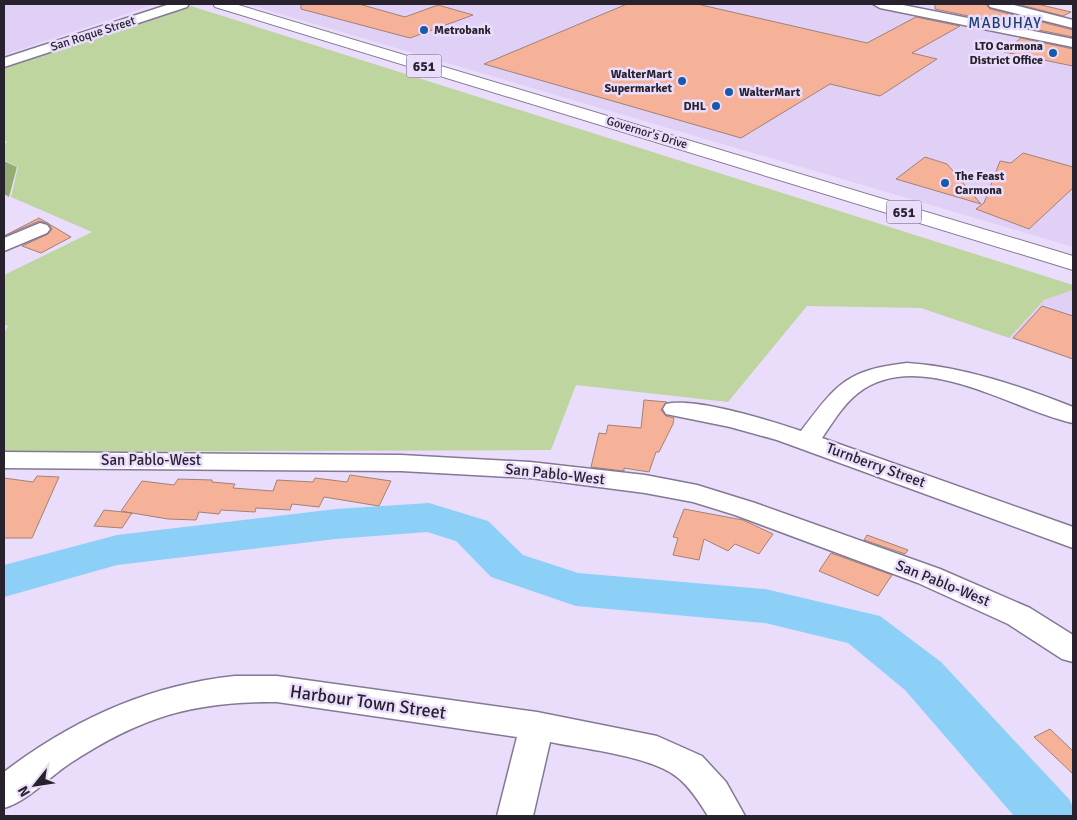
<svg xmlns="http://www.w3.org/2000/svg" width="1077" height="820" viewBox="0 0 1077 820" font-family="Signika,sans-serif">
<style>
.built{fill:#e0d0f6}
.green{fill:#bed5a0}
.forest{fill:#94ad71}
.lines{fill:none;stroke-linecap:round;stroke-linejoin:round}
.river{fill:#8ccff7;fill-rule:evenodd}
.building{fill:#f6b298;stroke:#a28175}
.street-casing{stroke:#847894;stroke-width:3}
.highway-casing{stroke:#847894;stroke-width:2}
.street{fill:#fff;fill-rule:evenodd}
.highway{fill:#fff;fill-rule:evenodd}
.poi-dot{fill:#1a59a9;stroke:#eaddfc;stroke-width:2}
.labels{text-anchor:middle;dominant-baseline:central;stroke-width:5;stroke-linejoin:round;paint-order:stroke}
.far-poi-label{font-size:12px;font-weight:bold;fill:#27222d;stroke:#eaddfc;text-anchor:start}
.far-street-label{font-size:12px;fill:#27222d;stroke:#eaddfc}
.shield{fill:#eaddfc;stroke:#625a6b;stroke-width:1}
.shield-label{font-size:14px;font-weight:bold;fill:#27222d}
.far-quarter-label{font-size:15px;letter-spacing:1px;fill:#194074;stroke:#eaddfc}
.street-label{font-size:15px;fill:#27222d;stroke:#eaddfc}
.near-street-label{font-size:18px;fill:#27222d;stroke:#eaddfc}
</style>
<rect width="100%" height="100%" fill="#eaddfc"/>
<path class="built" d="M 4,4 L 156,4 L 4,55 Z
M 246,4 L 872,4 L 1073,46 L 1073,247 Z
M 1073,290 L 1073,360 L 1009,338 L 1044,300 Z"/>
<path class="green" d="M 191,6 L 1073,285 L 1073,290 L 1044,300 L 1009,338 L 921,308 L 807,306 L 728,402 L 576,385 L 551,450 L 4,452 L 4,333 L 8,326 L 4,325 L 4,275 L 92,232 L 11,197 L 18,167 L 4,160 L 4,145 L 7,142 L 4,140 L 4,66 Z"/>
<path class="forest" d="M 4,161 L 17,167 L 9,197 L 4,194 Z"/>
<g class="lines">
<path class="river" d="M 429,503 L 488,521 L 523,555 L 578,573 L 765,589 L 880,616 L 941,662 L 1069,799 L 1073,807 L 1073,816 L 1014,816 L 905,690 L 848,643 L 765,623 L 576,606 L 491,577 L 456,541 L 427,532 L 336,539 L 117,565 L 4,597 L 4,565 L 117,535 L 336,509 Z"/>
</g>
<path class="building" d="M 301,4 L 359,4 L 405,17 L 438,5 L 473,15 L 410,38 L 301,9 Z
M 627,4 L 697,4 L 867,43 L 916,17 L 960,26 L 912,53 L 937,59 L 880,96 L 830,84 L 741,138 L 484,64 Z
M 935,4 L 986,4 L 990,9 L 1073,30 L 1073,37 L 1034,29 L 1038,26 L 1031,29 L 935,9 Z
M 1017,4 L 1037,4 L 1071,12 L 1063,16 Z
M 1021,38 L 1073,49 L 1073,66 L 1004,52 Z
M 1023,153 L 1073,167 L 1073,188 L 1029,229 L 976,209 L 984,203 L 1000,161 L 1011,163 Z
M 925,157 L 947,164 L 981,204 L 896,179 Z
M 39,218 L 71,237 L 41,253 L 22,246 L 48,234 L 52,229 L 48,223 L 39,221 L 4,236 Z
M 1042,306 L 1073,316 L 1073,359 L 1013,338 Z
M 644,400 L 667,402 L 661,410 L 666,416 L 674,418 L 673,424 L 659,452 L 656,452 L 649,472 L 624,468 L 624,471 L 591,467 L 599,433 L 606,434 L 608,425 L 641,428 Z
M 350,475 L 391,481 L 379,506 L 324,497 L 319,507 L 292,504 L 290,510 L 256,508 L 255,512 L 221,510 L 219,514 L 199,512 L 196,520 L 168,519 L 132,513 L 122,528 L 94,526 L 104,510 L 132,513 L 121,511 L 142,481 L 174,485 L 178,479 L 212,480 L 212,482 L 235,484 L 233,488 L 273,491 L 277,480 L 313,482 L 315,478 L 347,482 Z
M 37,476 L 59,477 L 32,538 L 4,538 L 4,478 L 33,482 Z
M 684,509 L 743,520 L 773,534 L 759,554 L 735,544 L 728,551 L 704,539 L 699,560 L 673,555 L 678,538 L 673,537 Z
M 867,535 L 908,550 L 905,554 L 864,540 Z
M 831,553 L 892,575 L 878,596 L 819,571 Z
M 1050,729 L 1073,751 L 1073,774 L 1034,737 Z"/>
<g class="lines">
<defs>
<path id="street" d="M 170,4 L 189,4 L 187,7 L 4,67 L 4,58 Z
M 873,4 L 898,4 L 1073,39 L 1073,47 L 880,8 Z
M 988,4 L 1010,4 L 1073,20 L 1073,28 L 990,7 Z
M 40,223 L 47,225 L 50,229 L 47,233 L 4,251 L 4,238 Z
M 907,363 C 966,367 1019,386 1073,407 L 1073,423 C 1012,410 919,346 858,393 C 843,405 833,422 822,438 L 1073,527 L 1073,548 L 777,440 L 730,427 L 666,414 L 663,409 L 666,404 C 695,397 771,421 801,431 C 837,384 846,370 907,363 Z
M 4,452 L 401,455 L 530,462 L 645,475 L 697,485 L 755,503 L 940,569 L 1030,608 L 1073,635 L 1073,662 L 1062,659 L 1008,624 L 918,583 L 735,515 L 693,502 L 645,493 L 530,478 L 401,471 L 4,468 Z
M 235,676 L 277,676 L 537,712 L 657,736 L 702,756 L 726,782 L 745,816 L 708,816 C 700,803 689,786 677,777 C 651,756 584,749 550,742 L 533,816 L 497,816 L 517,737 L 277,702 C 193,701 140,717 69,764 C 48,778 28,801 4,808 L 4,772 C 72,720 149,685 235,676 Z"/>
<path id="highway" d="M 213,4 L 235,4 L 1073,256 L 1073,270 L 215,7 Z"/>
</defs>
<use href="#street" class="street-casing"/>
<use href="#highway" class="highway-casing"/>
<use href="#street" class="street"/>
<use href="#highway" class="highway"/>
</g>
<g class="poi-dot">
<circle cx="424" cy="30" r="5"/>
<circle cx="1053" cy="53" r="5"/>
<circle cx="682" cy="81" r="5"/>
<circle cx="729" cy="92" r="5"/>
<circle cx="716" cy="106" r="5"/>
<circle cx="945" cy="183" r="5"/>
</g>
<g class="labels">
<g class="far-poi-label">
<text x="434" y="30">Metrobank</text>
<text x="1043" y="46" text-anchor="end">LTO Carmona<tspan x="1043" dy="14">District Office</tspan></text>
<text x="672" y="74" text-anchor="end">WalterMart<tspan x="672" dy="14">Supermarket</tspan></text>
<text x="739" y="92">WalterMart</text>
<text x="706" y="106" text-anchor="end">DHL</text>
<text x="955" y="176">The Feast<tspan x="955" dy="14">Carmona</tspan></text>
</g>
<g class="far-street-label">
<text transform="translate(93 34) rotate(-18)">San Roque Street</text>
<text transform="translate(647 133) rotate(17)">Governor's Drive</text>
</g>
<g class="shield">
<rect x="406.5" y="54.5" width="35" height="23" rx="4"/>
<rect x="886.5" y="200.5" width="35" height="23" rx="4"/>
</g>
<g class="shield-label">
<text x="424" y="66">651</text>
<text x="904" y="212">651</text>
</g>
<g class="far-quarter-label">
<text x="1005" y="23">MABUHAY</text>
</g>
<g class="street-label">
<text x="151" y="460">San Pablo-West</text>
<text transform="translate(876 465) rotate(20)">Turnberry Street</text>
<text transform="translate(555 474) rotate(6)">San Pablo-West</text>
<text transform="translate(943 583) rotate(22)">San Pablo-West</text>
</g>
<g class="near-street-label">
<text transform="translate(368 702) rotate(8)">Harbour Town Street</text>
</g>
</g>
<rect width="1077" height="820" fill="none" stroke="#27222d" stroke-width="10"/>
<g transform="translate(35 785) rotate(240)" stroke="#eaddfc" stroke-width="4" paint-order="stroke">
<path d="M0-4L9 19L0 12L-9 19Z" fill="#27222d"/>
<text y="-8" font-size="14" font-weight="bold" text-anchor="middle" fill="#27222d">N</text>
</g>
</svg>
